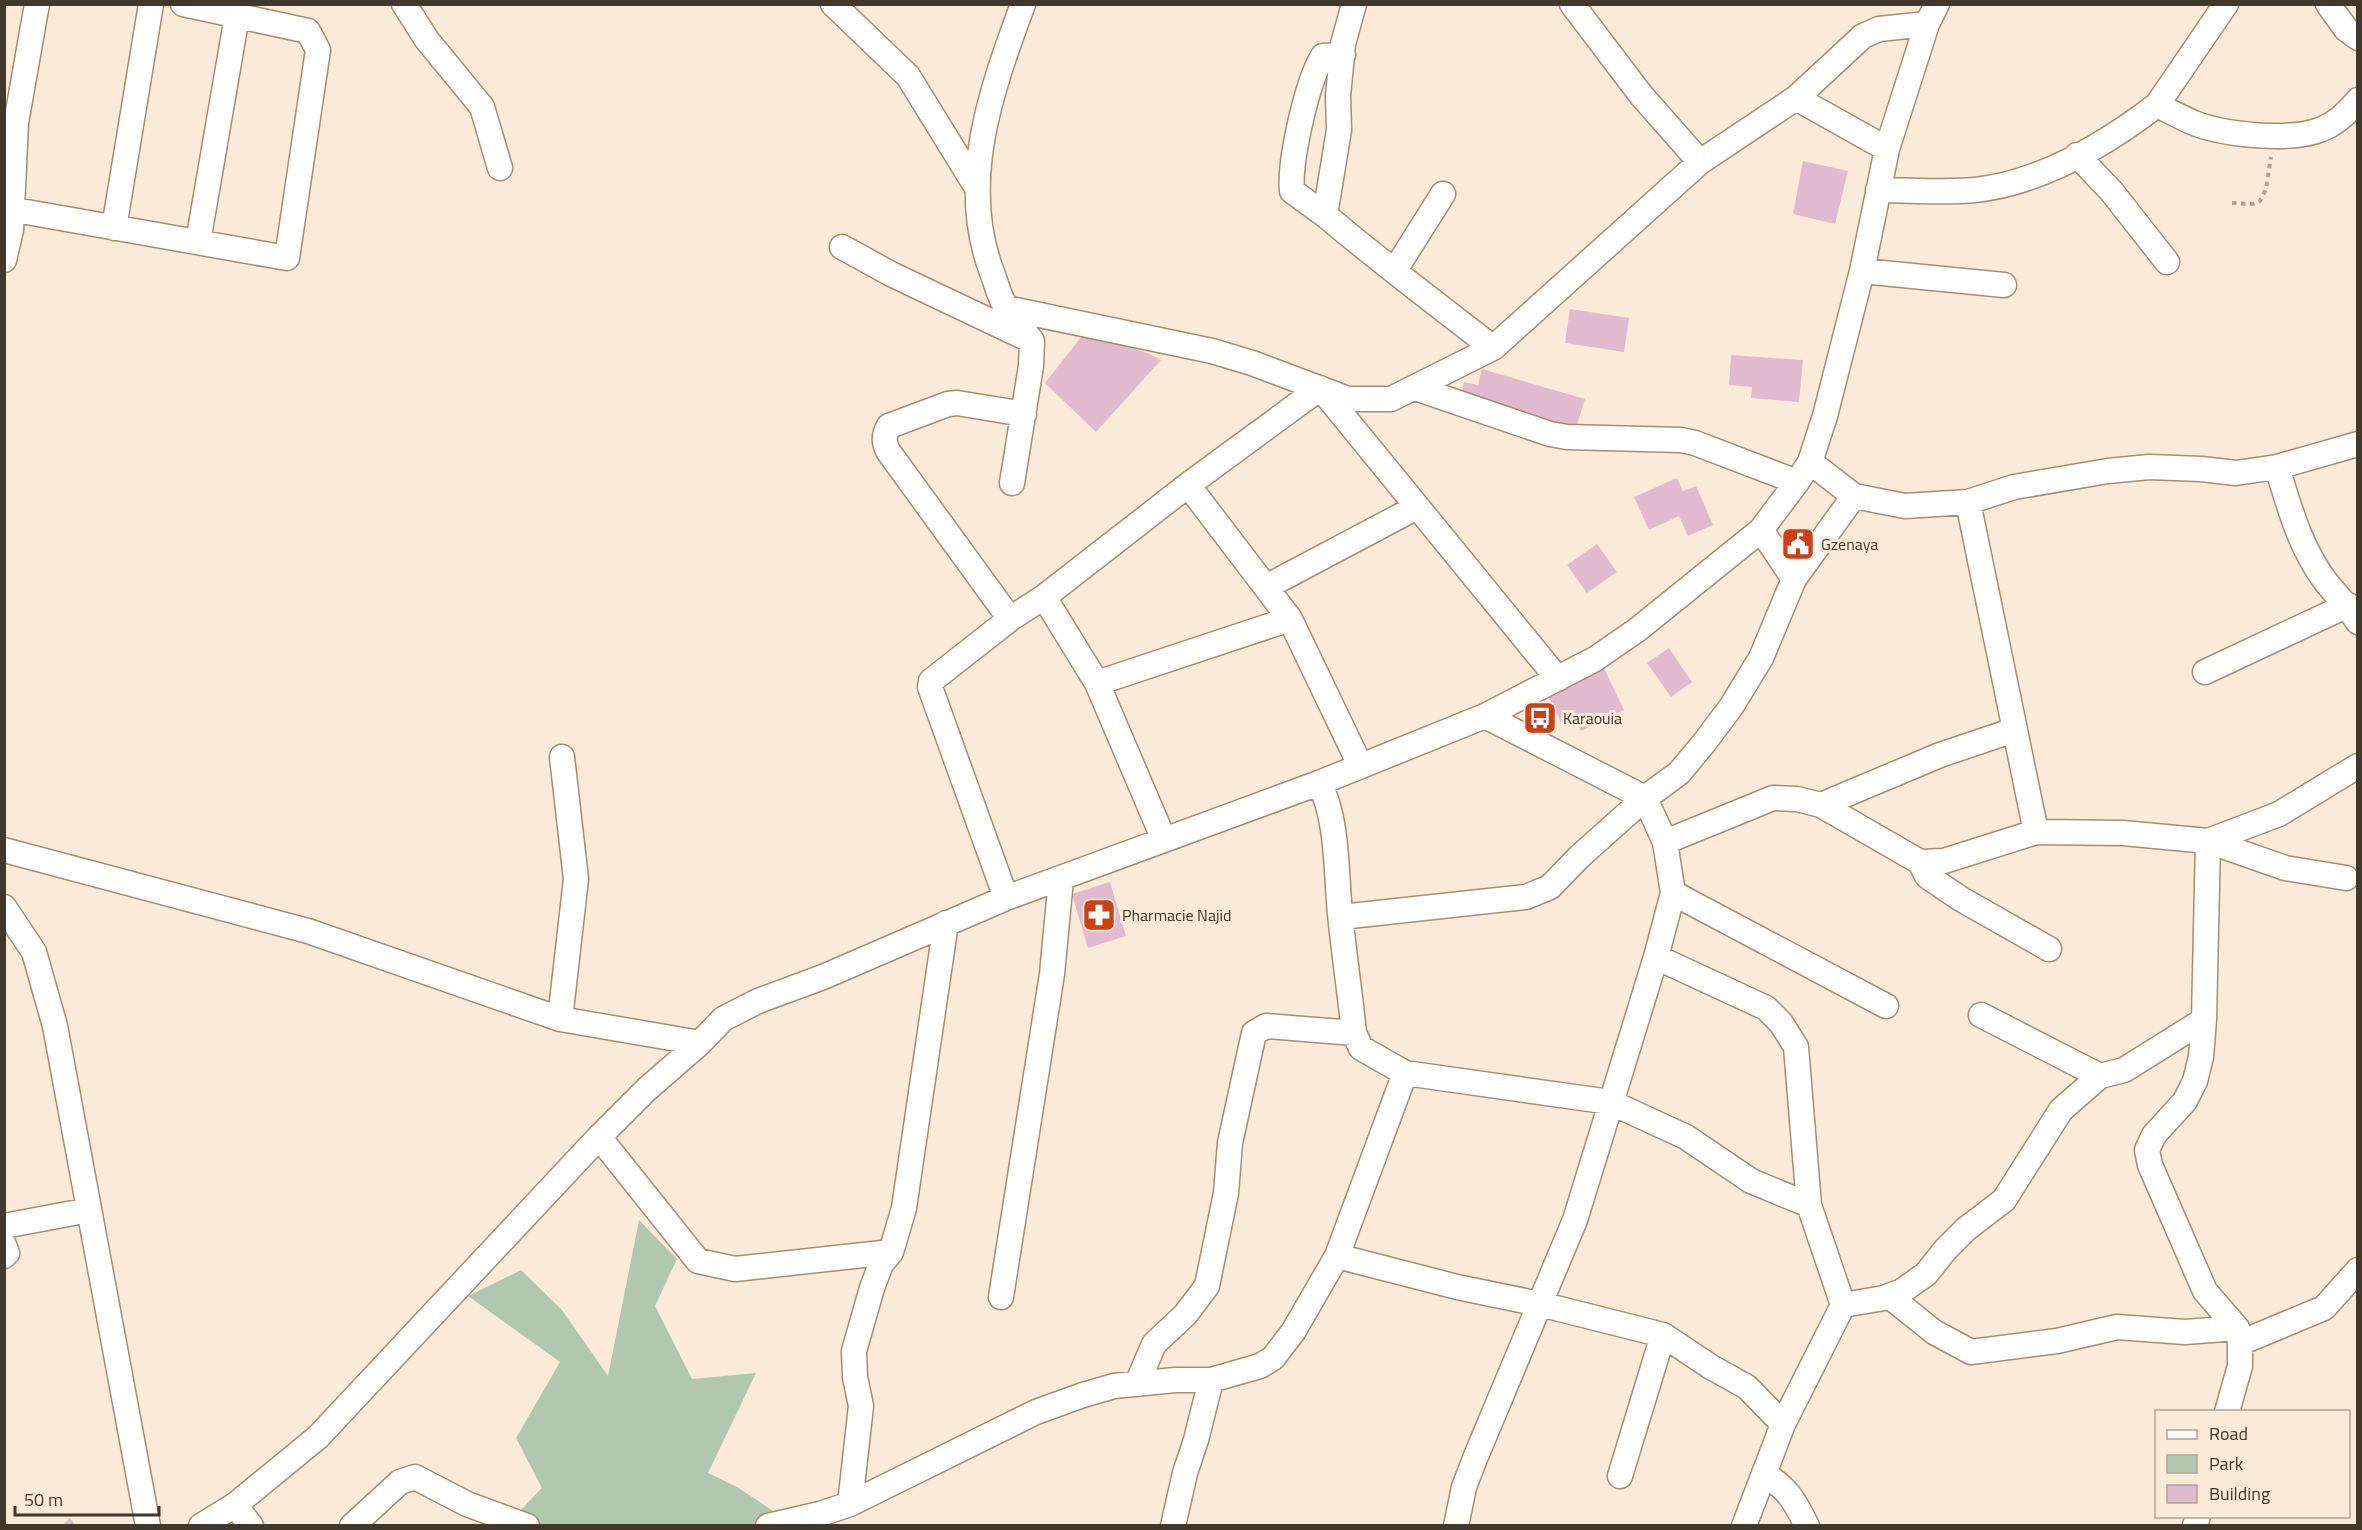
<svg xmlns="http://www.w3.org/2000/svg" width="2362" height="1530" viewBox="0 0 2362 1530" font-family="'Titillium Web',sans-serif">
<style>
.green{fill:#b1c7b0}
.building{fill:#e0bbd0}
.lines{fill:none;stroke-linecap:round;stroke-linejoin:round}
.minor-casing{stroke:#a68d71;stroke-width:27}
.path{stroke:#b1a393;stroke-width:4;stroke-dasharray:4.5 4.5;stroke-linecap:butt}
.minor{stroke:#fff;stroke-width:24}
.labels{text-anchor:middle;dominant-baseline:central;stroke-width:6;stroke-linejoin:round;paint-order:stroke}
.poi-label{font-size:16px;fill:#42372b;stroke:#fbead8;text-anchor:start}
</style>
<rect width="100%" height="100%" fill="#fbead8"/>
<path class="green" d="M 639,1220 L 677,1259 L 655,1306 L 692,1379 L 756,1373 L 708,1473 L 737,1487 L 784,1518 L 769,1526 L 506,1525 L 542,1488 L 516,1438 L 560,1362 L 468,1296 L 521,1270 L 562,1310 L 608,1376 Z"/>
<path class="building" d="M 1803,161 L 1848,171 L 1835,224 L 1793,214 Z
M 1570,309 L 1629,318 L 1624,352 L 1565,343 Z
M 1085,332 L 1150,354 L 1161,360 L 1096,432 L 1045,383 Z
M 1731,355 L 1803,360 L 1799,402 L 1751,398 L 1752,387 L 1729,385 Z
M 1482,369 L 1585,399 L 1576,428 L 1461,395 L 1464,382 L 1478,385 Z
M 1677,478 L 1683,491 L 1696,486 L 1713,525 L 1688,536 L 1679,516 L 1649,530 L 1634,497 Z
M 1597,544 L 1617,572 L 1587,593 L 1567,565 Z
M 1669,648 L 1692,682 L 1671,697 L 1647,663 Z
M 1604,668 L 1624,710 L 1581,731 L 1573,716 L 1561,722 L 1548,695 Z
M 1110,882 L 1126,936 L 1088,948 L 1072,894 Z
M 70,1518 L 76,1526 L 61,1526 Z"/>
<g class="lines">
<defs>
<path id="minor" d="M 404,4 L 427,40 L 482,107 L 500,168
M 833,4 L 908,76 L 977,188
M 1354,4 L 1343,44 L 1338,96 L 1339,130 L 1325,215 C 1379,261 1437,304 1493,348
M 1572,4 L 1641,95 L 1700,162
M 2328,4 L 2346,29 L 2358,38
M 1796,98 L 1887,149
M 2157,105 L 2226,4
M 2077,155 L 2112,192 L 2167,262
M 1878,190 C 1910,190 1944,193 1975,190 C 2040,183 2106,144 2157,105 C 2169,111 2182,118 2194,123 C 2225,135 2291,142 2322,129 C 2335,124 2349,111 2358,100
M 4,208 L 287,258 L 318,50 L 308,31 L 183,4
M 1325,215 L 1292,191 C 1289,162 1307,81 1323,56 L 1343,55
M 114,228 L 151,4
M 198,242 L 237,16
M 842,247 L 891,274 L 1028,339
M 4,260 L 11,230 L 16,123 L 37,4
M 1395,270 L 1443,194
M 1862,271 L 2004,285
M 1006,308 L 1212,351 L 1252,363 L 1348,399 L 1391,399 L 1493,348 L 1700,162 L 1796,98 L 1863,36 L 1879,29 L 1927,24
M 1415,388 L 1550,434 L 1567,437 L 1681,440 L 1695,443 L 1797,482
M 1322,390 L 1558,679
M 1810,462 L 1854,496 L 1905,506 L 1968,502 L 2014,487 L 2108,471 L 2149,467 L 2201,469 L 2236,473 L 2277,467 L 2358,444
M 2277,467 C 2289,506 2300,548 2326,582 C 2337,596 2348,606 2358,622
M 1012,483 L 1031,366 L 1032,341 C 1024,330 1014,320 1007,309 C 1000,299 997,286 993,275 C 957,184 991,91 1023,4
M 1188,485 L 1290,619 L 1360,765
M 1968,502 L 2036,832
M 1794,579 L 1854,496
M 1266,587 L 1417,507
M 1044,597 L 1097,683 L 1164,840
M 1010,619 L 888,451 C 884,442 883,436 889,426 L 948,404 L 957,403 L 1024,414
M 2205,672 L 2348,605
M 1097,683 L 1290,619
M 1319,783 C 1338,817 1336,874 1340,914 C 1344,954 1350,993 1354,1033 L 1361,1048 L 1405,1073 L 1610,1102 L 1686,1137 L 1751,1181 L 1809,1205
M 1821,805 L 1940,755 L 2014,730
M 2208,841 L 2204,1020 L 2201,1057 L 2195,1081 L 2185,1101 L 2154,1135 L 2147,1150 L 2150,1165 L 2205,1291 L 2237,1328 L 2240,1343 L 2240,1366 L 2227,1412
M 2208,841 L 2279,814 L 2358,766
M 1665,842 L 1773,798 L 1797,799 L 1821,805 L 1920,862 L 1944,861 L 2036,832 L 2123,833 L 2208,841 L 2285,868 L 2346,878
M 4,850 L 308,931 L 560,1019 L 700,1043
M 1920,862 L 1927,876 L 1961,899 L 2049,949
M 1673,893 L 1886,1006
M 1006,898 L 930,687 L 931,681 L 1010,619 L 1044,597 L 1188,485 L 1320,388
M 4,907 L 34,952 L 55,1026 L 148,1526
M 1341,917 L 1526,897 L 1550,887 L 1579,857 L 1645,798 L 1679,773 L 1704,743 L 1731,707 L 1761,658 L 1794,579 L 1761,530
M 1656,957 L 1766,1008 L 1781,1023 L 1796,1047 L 1809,1205 L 1843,1305
M 1981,1015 L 2100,1076
M 560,1019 L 576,879 L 562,757
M 599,1137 L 698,1261 L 735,1269 L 891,1252
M 4,1226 L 89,1210
M 4,1245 L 7,1253 L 4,1256
M 1337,1256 L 1457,1287 L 1540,1304 L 1663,1335 L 1711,1367 L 1747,1387 L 1783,1424
M 1889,1296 L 1934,1332 L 1971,1352 L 2057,1341 L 2117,1327 L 2185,1332 L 2237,1328
M 1001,1297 L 1052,974 L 1061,879
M 2240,1343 L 2324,1308 L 2358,1270
M 1137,1384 L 1154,1344 L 1185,1315 L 1207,1286 L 1226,1193 L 1230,1143 L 1254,1033 L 1266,1026 L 1354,1033
M 1764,1473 C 1788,1490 1794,1499 1807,1526
M 1620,1476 L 1663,1335
M 850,1504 L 861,1406 L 855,1377 L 854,1351 L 872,1288 L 881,1264 L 891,1252 L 904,1208 L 946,923
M 235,1505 L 251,1526
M 201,1526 L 235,1505 L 318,1437 L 599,1137 L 647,1089 L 700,1043 L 723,1019 L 758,1001 L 823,977 L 1006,898 L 1319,783 L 1485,716 L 1595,659 L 1637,630 L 1761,530 L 1797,482 L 1810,462 L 1825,416 L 1862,271 L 1887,149 L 1927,24 L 1937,4
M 352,1526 L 400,1482 L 415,1477 L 467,1504 L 527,1526
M 768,1526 L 820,1514 L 850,1504 L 1036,1412 L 1083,1395 L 1114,1386 L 1175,1380 L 1211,1380 L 1260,1366 L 1273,1358 L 1293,1332 L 1337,1256 L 1405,1073
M 1173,1526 L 1185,1473 L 1196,1440 L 1211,1380
M 1456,1526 L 1464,1487 L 1476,1456 L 1575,1220 L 1656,957 L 1673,893 L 1665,842 L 1645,798 L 1485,716
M 1744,1526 L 1783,1424 L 1843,1305 L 1884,1298 L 1902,1291 L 1926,1274 L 1946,1249 L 1966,1229 L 2004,1200 L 2061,1110 L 2100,1076 L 2124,1070 L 2204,1020
M 2195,1526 L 2198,1516"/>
</defs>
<use href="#minor" class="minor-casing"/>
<path class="path" d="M 2232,203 L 2253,204 L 2260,201 L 2266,189 L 2271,157"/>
<use href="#minor" class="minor"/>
</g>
<defs>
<symbol id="civic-square" viewBox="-11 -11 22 22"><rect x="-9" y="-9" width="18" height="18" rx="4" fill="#ca4117" stroke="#fbead8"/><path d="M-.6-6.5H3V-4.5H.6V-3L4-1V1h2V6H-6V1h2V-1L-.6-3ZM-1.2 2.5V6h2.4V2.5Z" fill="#fff"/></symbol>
<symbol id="bus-square" viewBox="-11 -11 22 22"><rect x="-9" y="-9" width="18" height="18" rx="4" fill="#ca4117" stroke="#fbead8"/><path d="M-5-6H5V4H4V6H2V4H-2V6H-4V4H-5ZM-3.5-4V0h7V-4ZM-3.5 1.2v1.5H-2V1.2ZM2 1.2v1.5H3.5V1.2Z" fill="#fff"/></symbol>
<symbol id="pharmacy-square" viewBox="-11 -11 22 22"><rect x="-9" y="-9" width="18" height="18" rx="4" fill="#ca4117" stroke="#fbead8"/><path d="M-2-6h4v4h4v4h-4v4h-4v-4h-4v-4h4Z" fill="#fff"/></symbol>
</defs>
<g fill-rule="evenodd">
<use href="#civic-square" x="1779" y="525" width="38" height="38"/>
<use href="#bus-square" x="1521" y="699" width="38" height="38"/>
<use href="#pharmacy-square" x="1080" y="896" width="38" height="38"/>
</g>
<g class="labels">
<g class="poi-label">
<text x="1821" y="544">Gzenaya</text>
<text x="1563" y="718">Karaouia</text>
<text x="1122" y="915">Pharmacie Najid</text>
</g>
</g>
<rect width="2362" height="1530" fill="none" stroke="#42372b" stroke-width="12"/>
<rect x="2155" y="1410" width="195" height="108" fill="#fbead8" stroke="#b1a293" stroke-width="1.5"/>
<rect x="2167" y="1430" width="30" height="9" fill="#ffffff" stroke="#b1a293" stroke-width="1.5"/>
<text x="2209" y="1440" font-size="18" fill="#42372b">Road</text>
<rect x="2167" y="1455" width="30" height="18" fill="#b1c7b0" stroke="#b1a293" stroke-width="1.5"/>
<text x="2209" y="1470" font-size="18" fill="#42372b">Park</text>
<rect x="2167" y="1485" width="30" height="18" fill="#e0bbd0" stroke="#b1a293" stroke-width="1.5"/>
<text x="2209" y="1500" font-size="18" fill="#42372b">Building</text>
<path d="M15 1506v9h144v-9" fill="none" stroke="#42372b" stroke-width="3"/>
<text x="24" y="1506" font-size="18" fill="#42372b" stroke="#fbead8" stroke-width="4.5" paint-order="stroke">50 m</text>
</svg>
